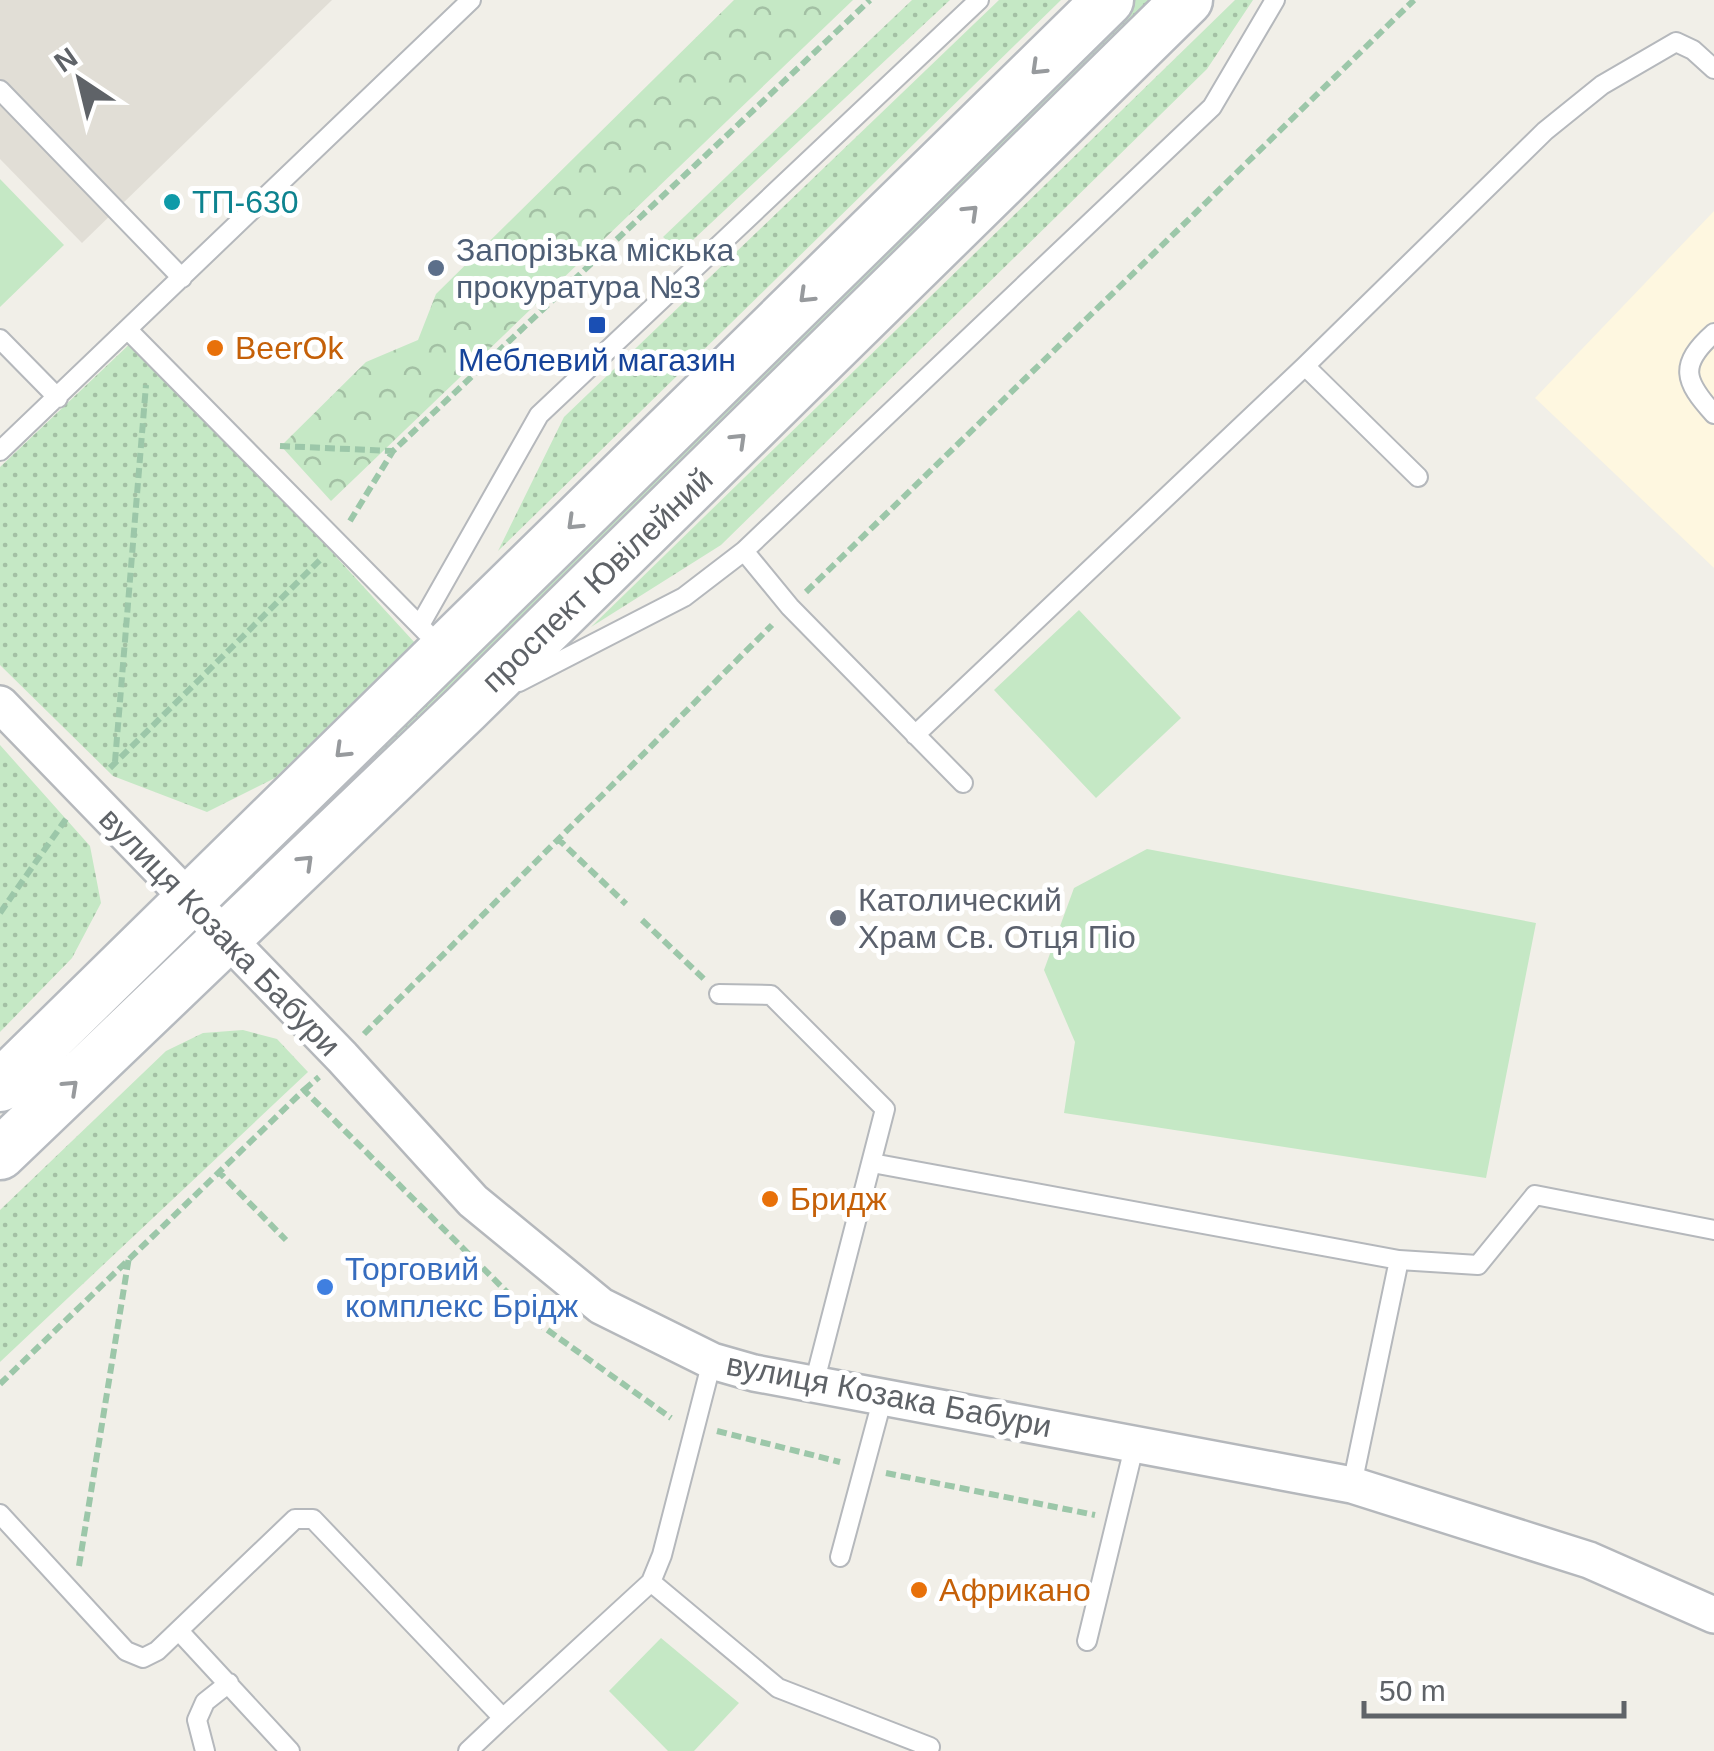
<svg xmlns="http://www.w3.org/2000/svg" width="1714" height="1751" viewBox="0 0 1714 1751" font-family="Helvetica,sans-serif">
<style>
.commercial{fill:#fef7e0}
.education{fill:#e1ded6}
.grass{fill:url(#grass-dots)}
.forest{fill:url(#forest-crowns)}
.park{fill:#c5e8c5}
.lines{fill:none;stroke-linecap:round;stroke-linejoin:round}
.lane-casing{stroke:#b5b8bc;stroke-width:22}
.street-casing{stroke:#b5b8bc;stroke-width:40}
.secondary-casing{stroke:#b6babf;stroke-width:55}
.path{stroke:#9cc7a9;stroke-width:6;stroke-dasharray:10 5;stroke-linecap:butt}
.lane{stroke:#fff;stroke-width:18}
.street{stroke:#fff;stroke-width:35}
.secondary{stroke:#fff;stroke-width:50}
.oneway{stroke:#979a9d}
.culture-dot{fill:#0f9aa8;stroke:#fff;stroke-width:4}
.service-dot{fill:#5c6f8a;stroke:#fff;stroke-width:4}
.transit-dot{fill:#1a4fb4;stroke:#fff;stroke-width:4}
.food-dot{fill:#e8710a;stroke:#fff;stroke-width:4}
.worship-dot{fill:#6b7280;stroke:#fff;stroke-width:4}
.shop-dot{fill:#3f7fe0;stroke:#fff;stroke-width:4}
.labels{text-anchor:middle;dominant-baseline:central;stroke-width:10;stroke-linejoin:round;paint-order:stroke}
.culture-label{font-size:32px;fill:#0d838f;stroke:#fff;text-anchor:start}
.service-label{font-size:32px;fill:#4e5e75;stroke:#fff;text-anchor:start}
.food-label{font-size:32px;fill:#c56008;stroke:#fff;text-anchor:start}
.transit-label{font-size:32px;fill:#164399;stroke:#fff}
.street-label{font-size:32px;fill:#5f6368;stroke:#fff}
.worship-label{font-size:32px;fill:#5b616d;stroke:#fff;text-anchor:start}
.shop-label{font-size:32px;fill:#366cbe;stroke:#fff;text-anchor:start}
</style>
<defs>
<pattern id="grass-dots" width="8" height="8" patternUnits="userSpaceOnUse" patternTransform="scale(2.5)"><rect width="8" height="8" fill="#c5e8c5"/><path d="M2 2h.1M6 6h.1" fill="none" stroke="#a3c0a4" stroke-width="1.8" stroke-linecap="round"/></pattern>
<pattern id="forest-crowns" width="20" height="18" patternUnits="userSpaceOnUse" patternTransform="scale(2.5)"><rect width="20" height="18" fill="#c5e8c5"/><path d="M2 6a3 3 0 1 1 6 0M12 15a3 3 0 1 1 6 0" fill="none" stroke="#a3c0a4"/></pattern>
</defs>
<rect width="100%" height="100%" fill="#f1efe8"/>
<path class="commercial" d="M 1714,211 L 1714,568 L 1535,398 Z"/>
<path class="education" d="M 0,0 L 332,0 L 82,243 L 0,159 Z"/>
<path class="grass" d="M 912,0 L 950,0 L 680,252 L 663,237 Z
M 999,0 L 1061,0 L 498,551 L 564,417 Z
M 1134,0 L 1152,0 L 315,823 L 303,812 Z
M 1235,0 L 1253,0 L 1207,69 L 721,545 L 591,627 Z
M 136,338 L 415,643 L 275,778 L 207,812 L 113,776 L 0,665 L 0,467 Z
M 0,745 L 90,846 L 101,903 L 72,958 L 0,1032 Z
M 243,1030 L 277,1039 L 308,1072 L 0,1362 L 0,1210 L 166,1051 L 203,1033 Z"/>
<path class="forest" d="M 734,0 L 853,0 L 331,501 L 281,446 L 366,362 L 418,340 L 436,294 Z"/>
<path class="park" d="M 0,179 L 64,245 L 0,307 Z
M 1079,610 L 1181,718 L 1096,798 L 994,690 Z
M 1147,849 L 1536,923 L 1486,1178 L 1064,1113 L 1075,1042 L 1044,970 L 1074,888 Z
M 661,1638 L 739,1703 L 694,1751 L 668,1751 L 609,1691 Z"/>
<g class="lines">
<defs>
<path id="lane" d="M 0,90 L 182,278
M 128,330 L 426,632
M 1714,333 C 1678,365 1684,381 1714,414
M 0,339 L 58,398
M 1305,366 L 1418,477
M 0,451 L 471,0
M 744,551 L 790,607 L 963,783
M 420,625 L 539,415 L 979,0
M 519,682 L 684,597 L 744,551 L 1212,107 L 1275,0
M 915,735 L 1305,366 L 1545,131 L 1602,85 L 1676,42 L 1693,50 L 1714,69
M 719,994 L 771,995 L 885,1109 L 814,1384
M 872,1163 L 1399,1260 L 1352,1485
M 1399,1260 L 1478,1265 L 1535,1195 L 1714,1230
M 0,1514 L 126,1651 L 143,1658 L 157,1651 L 295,1519 L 313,1519 L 503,1718 L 651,1582 L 662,1555 L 712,1361
M 840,1557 L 883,1397
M 651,1582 L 778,1688 L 930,1747
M 179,1631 L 290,1751
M 1087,1641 L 1135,1443
M 205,1751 L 197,1720 L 205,1702 L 229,1683
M 468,1751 L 503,1718"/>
<path id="street" d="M 0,704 L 342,1057 L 473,1201 L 601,1306 L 712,1361 L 754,1373 L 1352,1485 L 1589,1560 L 1714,1615"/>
<path id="secondary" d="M 0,1086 L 1108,0
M 0,1154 L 465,709 L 1187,0"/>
</defs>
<use href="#lane" class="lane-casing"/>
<use href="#street" class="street-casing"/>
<use href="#secondary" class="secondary-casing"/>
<path class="path" d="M 280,446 L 392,451
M 350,521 L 393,451 L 870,0
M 806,592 L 1414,0
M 115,762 L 146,385
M 110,768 L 321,559
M 557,838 L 626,904
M 0,913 L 66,819
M 642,920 L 704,979
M 364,1034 L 772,625
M 304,1090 L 319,1077
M 217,1170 L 286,1240
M 0,1384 L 304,1090 L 539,1324 L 671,1418
M 717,1431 L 840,1462
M 886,1473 L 1095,1515
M 79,1566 L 129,1257"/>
<use href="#lane" class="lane"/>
<use href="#street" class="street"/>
<use href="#secondary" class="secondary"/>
</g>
<defs><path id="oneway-chevron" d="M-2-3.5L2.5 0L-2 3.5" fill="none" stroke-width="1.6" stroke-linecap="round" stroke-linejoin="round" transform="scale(2.5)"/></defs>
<g class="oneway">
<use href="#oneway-chevron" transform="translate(1038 68) rotate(136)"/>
<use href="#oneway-chevron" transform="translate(971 212) rotate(-44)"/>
<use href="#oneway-chevron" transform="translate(806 296) rotate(136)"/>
<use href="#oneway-chevron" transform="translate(739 440) rotate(-44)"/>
<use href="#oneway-chevron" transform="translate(574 523) rotate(136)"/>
<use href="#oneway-chevron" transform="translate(342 751) rotate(136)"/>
<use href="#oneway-chevron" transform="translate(306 862) rotate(-44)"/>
<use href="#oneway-chevron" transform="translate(71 1087) rotate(-43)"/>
</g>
<circle class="culture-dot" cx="172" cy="202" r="10"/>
<circle class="service-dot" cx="436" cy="268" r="10"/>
<rect class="transit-dot" x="587" y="315" width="20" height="20" rx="5"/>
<g class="food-dot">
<circle cx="215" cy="348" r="10"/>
<circle cx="770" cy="1199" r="10"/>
<circle cx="919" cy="1590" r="10"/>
</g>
<circle class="worship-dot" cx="838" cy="918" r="10"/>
<circle class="shop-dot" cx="325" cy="1287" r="10"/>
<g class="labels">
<g class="culture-label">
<text x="192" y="202">ТП-630</text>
</g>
<g class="service-label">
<text x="456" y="250">Запорізька міскька<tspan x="456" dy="37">прокуратура №3</tspan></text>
</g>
<g class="food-label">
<text x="235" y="348">BeerOk</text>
<text x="790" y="1199">Бридж</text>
<text x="939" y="1590">Африкано</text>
</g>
<g class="transit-label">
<text x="597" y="360">Меблевий магазин</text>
</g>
<g class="street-label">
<text transform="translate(597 580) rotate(-44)">проспект Ювілейний</text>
<text transform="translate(220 932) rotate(46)">вулиця Козака Бабури</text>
<text transform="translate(889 1395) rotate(11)">вулиця Козака Бабури</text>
</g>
<g class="worship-label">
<text x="858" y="900">Католический<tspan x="858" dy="37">Храм Св. Отця Піо</tspan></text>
</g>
<g class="shop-label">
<text x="345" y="1269">Торговий<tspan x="345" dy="37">комплекс Брідж</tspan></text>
</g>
</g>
<g transform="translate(80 80) rotate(325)" stroke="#ffffff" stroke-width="8" paint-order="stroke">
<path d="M0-8L18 38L0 25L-18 38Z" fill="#5f6368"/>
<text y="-15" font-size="28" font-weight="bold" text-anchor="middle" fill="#5f6368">N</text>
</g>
<path d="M1364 1701v15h260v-15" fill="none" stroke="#5f6368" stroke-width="5"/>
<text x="1379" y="1701" font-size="30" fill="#5f6368" stroke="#ffffff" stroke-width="8" paint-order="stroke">50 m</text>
</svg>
